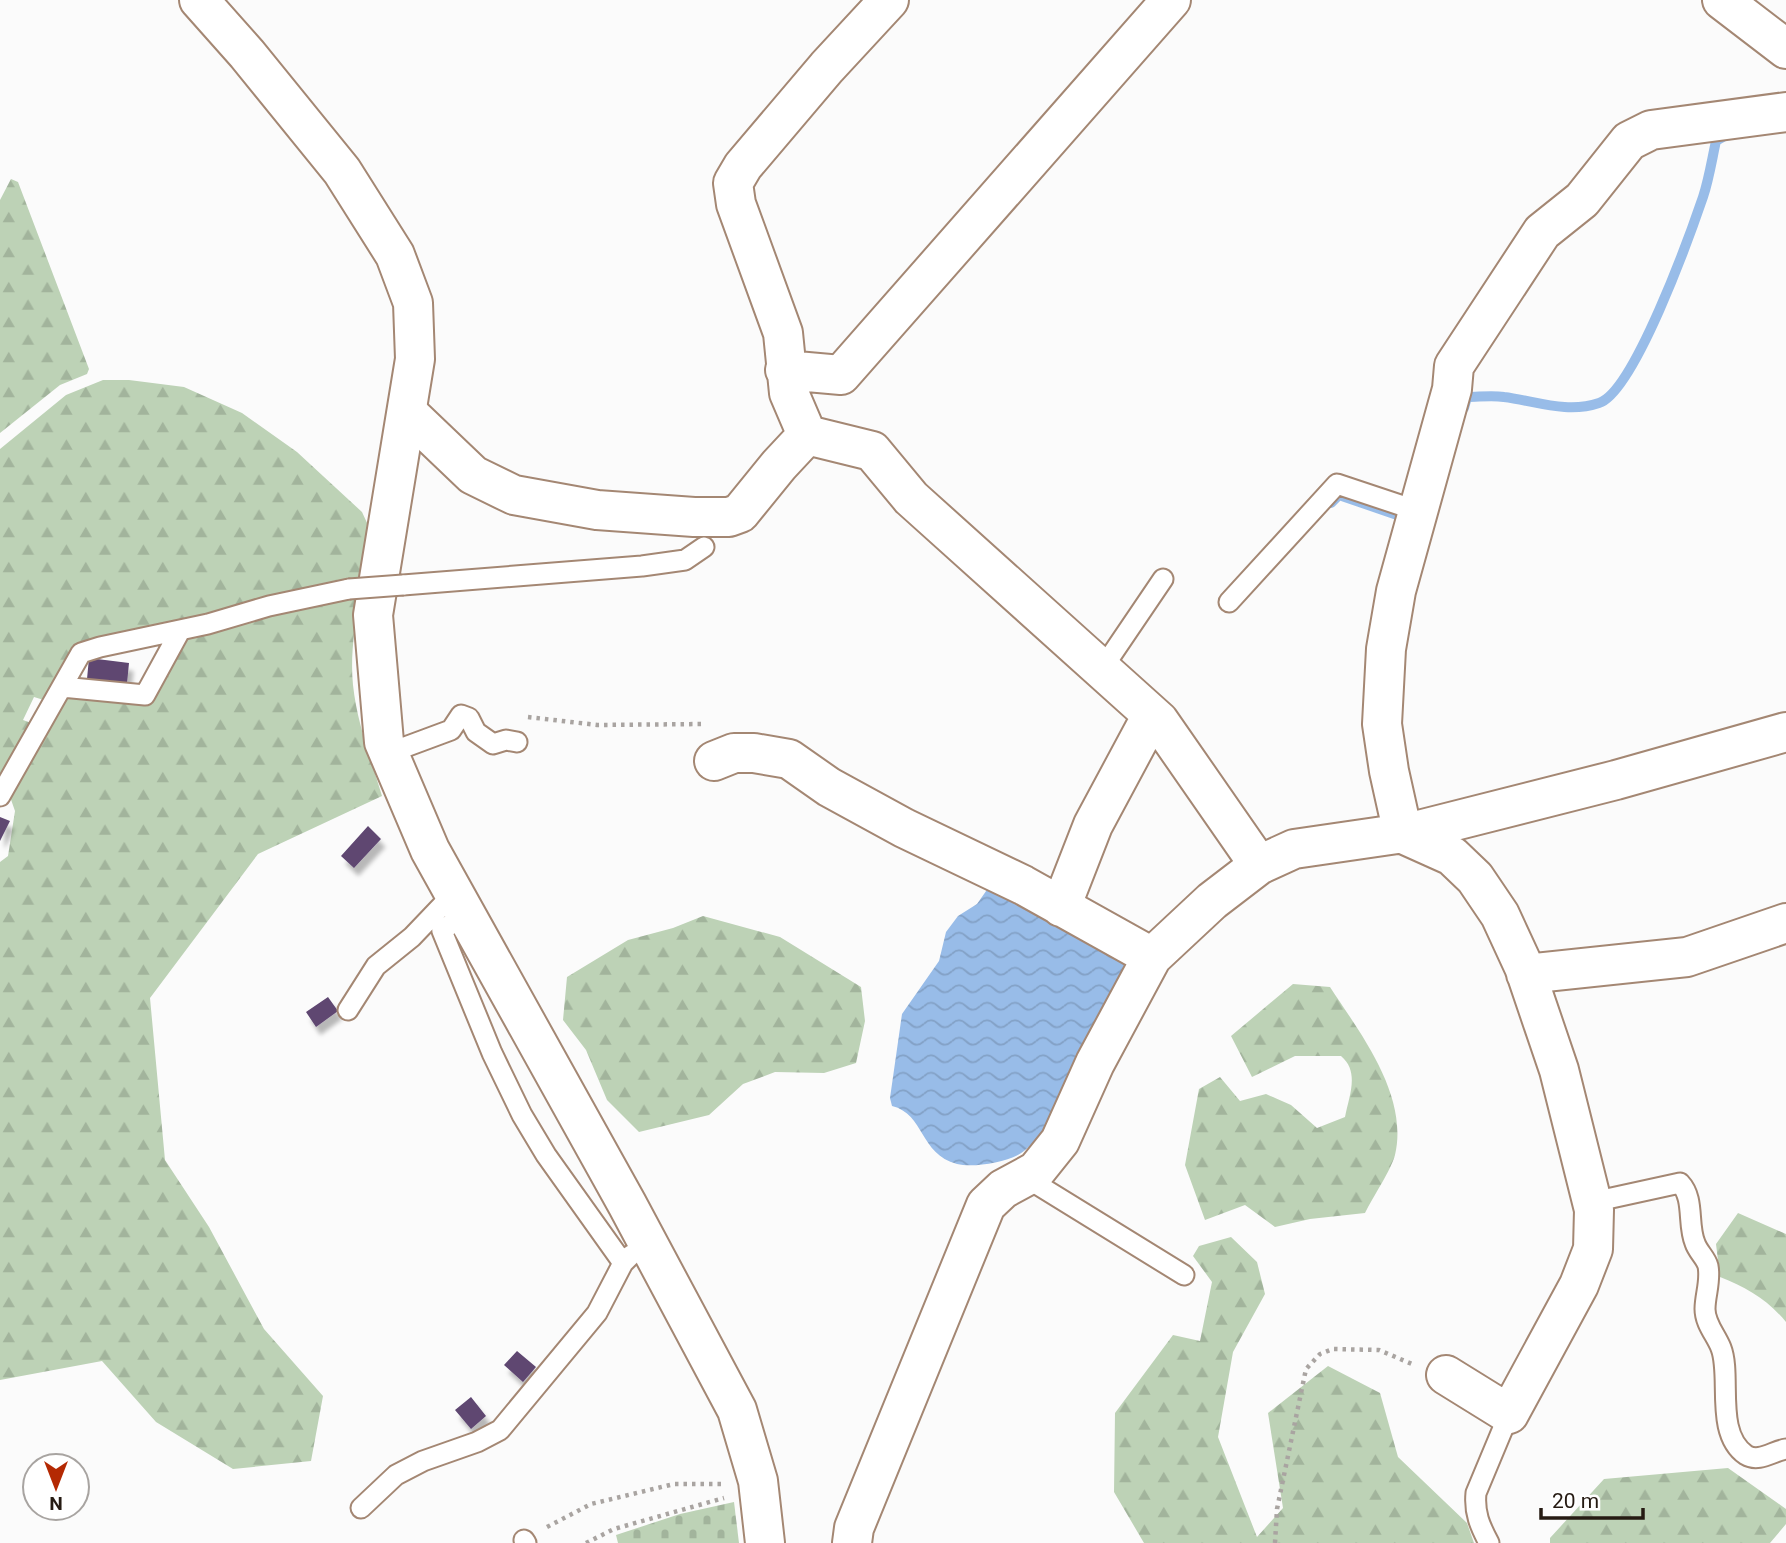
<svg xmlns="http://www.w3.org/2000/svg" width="1786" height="1543" viewBox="0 0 1786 1543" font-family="Roboto,sans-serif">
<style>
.forest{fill:url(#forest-firs)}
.cemetery{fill:url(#cemetery-stones)}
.water{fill:url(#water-waves)}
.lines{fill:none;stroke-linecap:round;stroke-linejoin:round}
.stream{stroke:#98bce8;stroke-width:10}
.building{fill:#5e4671;filter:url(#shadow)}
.service-casing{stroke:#a48773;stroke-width:23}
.minor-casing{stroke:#a48773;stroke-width:42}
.tertiary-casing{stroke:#a48773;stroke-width:42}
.secondary-casing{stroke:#a48773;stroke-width:42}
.path{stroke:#a9a4a1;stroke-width:4.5;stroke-dasharray:3.5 5;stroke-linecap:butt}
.service{stroke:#fff;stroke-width:19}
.minor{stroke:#fff;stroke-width:38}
.tertiary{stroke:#fff;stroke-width:38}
.secondary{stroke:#fff;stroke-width:38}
.service-bridge-casing{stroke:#a48773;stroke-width:23;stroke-linecap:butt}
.service-bridge{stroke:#fff;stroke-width:19}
</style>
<defs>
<pattern id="forest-firs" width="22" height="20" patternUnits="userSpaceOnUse" patternTransform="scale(1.75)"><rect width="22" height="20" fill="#bdd2b6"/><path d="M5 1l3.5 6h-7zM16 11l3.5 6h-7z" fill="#a2b49c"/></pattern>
<pattern id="cemetery-stones" width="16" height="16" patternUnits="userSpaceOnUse" patternTransform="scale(1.75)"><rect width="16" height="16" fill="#bdd2b6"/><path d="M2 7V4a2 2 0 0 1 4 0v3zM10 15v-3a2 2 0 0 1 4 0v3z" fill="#a2b49c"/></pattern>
<pattern id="water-waves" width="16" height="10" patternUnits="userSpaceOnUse" patternTransform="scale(1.75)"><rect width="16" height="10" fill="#98bce8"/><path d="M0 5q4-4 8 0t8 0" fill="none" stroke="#83a1c6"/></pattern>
<filter id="shadow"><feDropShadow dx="4.5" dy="8" stdDeviation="2" flood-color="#0004"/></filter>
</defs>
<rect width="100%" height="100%" fill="#fbfbfb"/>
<path class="forest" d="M 11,179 L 18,182 L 89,369 L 87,374 L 60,385 L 0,433 L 0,200 Z
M 103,380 L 129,380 L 184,387 L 242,413 L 297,452 L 362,512 L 368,525 L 361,579 L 79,646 L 47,701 L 34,697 L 23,720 L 34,724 L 0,783 L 0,449 L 66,395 Z
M 340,597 L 359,597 C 355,626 350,656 353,685 C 357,723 371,759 382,796 L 258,854 L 150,998 L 165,1160 L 209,1227 L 264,1329 L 323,1396 L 311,1461 L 233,1469 L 156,1422 L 102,1361 L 0,1380 L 0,862 L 8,856 L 15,811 L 8,791 L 63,692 L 147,702 L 185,634 Z
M 703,916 L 780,937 L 861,987 L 865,1021 L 856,1063 L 824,1073 L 775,1072 L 743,1084 L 709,1115 L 639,1132 L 607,1100 L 586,1050 L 563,1020 L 567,977 L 628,940 L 673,928 Z
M 1293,984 L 1330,987 C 1360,1033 1409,1095 1395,1155 C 1391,1170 1373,1197 1365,1213 L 1310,1219 L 1275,1227 L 1245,1205 L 1205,1220 L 1185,1165 L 1199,1089 L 1220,1077 L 1240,1101 L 1266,1094 L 1291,1105 L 1317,1128 L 1345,1117 C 1349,1096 1360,1072 1341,1056 L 1295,1056 L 1252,1077 L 1231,1036 Z
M 1738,1213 L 1786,1234 L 1786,1322 C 1768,1300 1746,1287 1720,1277 L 1716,1244 Z
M 1231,1237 L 1257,1262 L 1265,1294 L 1233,1352 L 1218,1437 L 1257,1537 L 1283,1508 L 1268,1413 L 1328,1366 L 1380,1393 L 1398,1457 L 1467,1523 L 1474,1543 L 1144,1543 L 1114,1492 L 1115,1413 L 1173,1335 L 1200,1341 L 1212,1282 L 1193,1256 L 1199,1246 Z
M 1728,1468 L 1786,1509 L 1786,1524 L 1770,1543 L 1550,1543 L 1550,1538 L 1604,1479 Z"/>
<path class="cemetery" d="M 734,1502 L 739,1543 L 618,1543 L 616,1535 L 680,1514 Z"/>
<path class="water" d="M 991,884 L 1142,965 C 1122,999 1103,1033 1083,1068 C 1066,1097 1051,1129 1024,1151 C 1011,1162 974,1168 957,1164 C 919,1154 925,1114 892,1106 L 890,1098 L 902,1014 L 939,961 L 946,932 L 958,916 L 977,904 Z"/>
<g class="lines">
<path class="stream" d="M 1464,408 L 1467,397 C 1479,397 1492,395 1504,397 C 1536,401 1567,414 1599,403 C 1634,392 1690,235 1703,197 C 1709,179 1712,159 1716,141 L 1723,137
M 1331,503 L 1339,495 L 1403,517"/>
</g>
<path class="building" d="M 89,658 L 129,663 L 127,683 L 87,679 Z
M 0,817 L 10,821 L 0,841 Z
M 368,826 L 381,839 L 354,868 L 341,856 Z
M 328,997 L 338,1011 L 316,1027 L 306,1012 Z
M 517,1351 L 536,1367 L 523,1382 L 504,1365 Z
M 471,1397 L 486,1416 L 471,1429 L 455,1410 Z"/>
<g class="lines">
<defs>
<path id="service" d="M 403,585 L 642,566 L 685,560 L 704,547
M 1229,602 L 1337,484 L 1418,511
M 1102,669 L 1163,579
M 62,687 L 145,695 L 180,631
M 389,753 L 451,730 L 461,715 L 469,718 L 476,732 L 493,744 L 506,740 L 517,742
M 0,796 L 81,653 L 100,647 L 208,624 L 269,606 L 349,589
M 465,913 L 442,931 L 492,1053 L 522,1115 L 546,1155 L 623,1263
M 348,1010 L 376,966 L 412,937 L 454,893
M 1025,1177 L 1184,1275
M 1593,1202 L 1680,1183 C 1695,1199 1687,1224 1695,1243 C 1698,1252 1706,1258 1708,1266 C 1711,1281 1705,1295 1705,1309 C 1705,1324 1716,1335 1721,1348 C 1732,1376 1714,1433 1746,1455 C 1759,1463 1773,1451 1786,1449
M 361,1508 L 396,1475 L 423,1461 L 477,1442 L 500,1430 L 597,1313 L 623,1263 L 631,1255
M 524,1540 L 526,1543
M 1489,1543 C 1480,1526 1474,1513 1476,1493 L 1509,1414"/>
<path id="minor" d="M 889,0 L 827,67 L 743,166 L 733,183 L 736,204 L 783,333 L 789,393 L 807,435 L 872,451 L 911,498 L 1159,721 L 1259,865
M 785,370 L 841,375 L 1171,0
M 407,412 L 473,475 L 514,495 L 597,510 L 694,517 L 729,517 L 740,513 L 779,465 L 807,435
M 714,761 L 734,753 L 754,753 L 789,759 L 829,787 L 904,828 L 1023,885 L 1152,957
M 1061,907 L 1093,825 L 1152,715
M 1526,974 L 1687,957 L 1786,923
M 1446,1375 L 1509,1414 L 1579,1285 L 1593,1249 L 1594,1210 L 1559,1070 L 1524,967 L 1500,915 L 1475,878 L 1452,856 L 1403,834 L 1389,771 L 1382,724 L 1386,649 L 1396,591 L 1452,389 L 1454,366 L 1542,232 L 1582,200 L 1629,141 L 1651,130 L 1786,112
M 852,1543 L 854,1528 L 986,1205 L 1003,1189 L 1036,1171 L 1060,1141 L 1095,1063 L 1152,957 L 1212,901 L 1259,865 L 1294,849 L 1411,832 L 1616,780 L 1786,732"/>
<path id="tertiary" d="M 199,0 L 247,54 L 342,171 L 395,255 L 413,303 L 415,359 L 373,615 L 384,742 L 430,850 L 627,1204 L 737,1410 L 758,1481 L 765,1543"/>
<path id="secondary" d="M 1722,0 L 1786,49"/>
</defs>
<use href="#service" class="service-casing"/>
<use href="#minor" class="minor-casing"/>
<use href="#tertiary" class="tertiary-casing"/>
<use href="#secondary" class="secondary-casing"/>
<path class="path" d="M 528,717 L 597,725 L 705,724
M 547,1527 L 591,1504 L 674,1484 L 723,1484
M 586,1543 L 614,1529 L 724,1498
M 1275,1543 L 1277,1509 L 1306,1369 L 1320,1354 L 1333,1349 L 1379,1350 L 1412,1364"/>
<use href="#service" class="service"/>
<use href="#minor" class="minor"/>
<use href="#tertiary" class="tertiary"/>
<use href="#secondary" class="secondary"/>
<defs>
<path id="service-bridge" d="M 349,589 L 403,585"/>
</defs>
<use href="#service-bridge" class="service-bridge-casing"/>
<use href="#service-bridge" class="service-bridge"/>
</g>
<g transform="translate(56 1487) rotate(180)"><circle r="33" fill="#ffffff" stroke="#a8a4a1" stroke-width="2"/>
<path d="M0-5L12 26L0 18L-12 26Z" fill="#b42903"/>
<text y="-10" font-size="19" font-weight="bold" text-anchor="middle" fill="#261b13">N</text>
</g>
<path d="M1541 1508v10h102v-10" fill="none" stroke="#261b13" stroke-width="3.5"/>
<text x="1552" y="1508" font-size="21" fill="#261b13" stroke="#ffffff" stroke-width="5" paint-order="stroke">20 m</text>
</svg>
